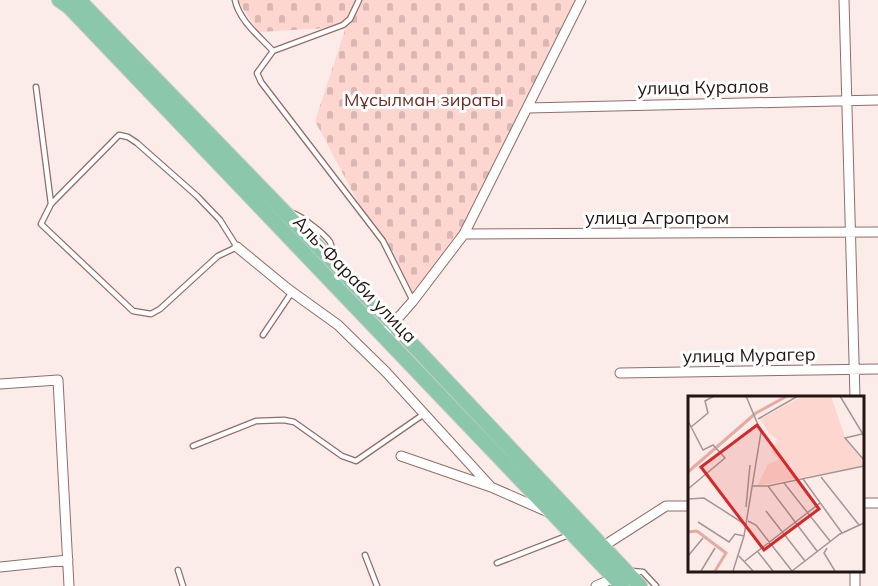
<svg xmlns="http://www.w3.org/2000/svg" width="878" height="586" viewBox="0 0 878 586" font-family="Mulish,sans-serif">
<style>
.cemetery{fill:url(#cemetery-stones)}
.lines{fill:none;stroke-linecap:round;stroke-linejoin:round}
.service-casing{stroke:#8f6e69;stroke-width:7}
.minor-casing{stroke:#8f6e69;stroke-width:11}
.primary-casing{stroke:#cecccb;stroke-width:16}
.service{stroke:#fff;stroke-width:4.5}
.minor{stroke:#fff;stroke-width:9}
.primary{stroke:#8bc7ab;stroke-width:14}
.labels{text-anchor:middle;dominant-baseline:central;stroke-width:6;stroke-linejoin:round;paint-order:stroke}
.street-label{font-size:18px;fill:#221513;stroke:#fff}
.park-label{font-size:18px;fill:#712d26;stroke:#fff}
.inset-river{fill:none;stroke:#e4aba2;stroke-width:3}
.inset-road{fill:none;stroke:#a49693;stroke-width:1.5}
.view{fill:#d62828;fill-opacity:0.15;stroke:#d62828;stroke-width:3}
.inset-edge{fill:none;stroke:#221513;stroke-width:3}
</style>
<defs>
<pattern id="cemetery-stones" width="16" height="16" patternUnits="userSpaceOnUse" patternTransform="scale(1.5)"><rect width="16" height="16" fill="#fed6d0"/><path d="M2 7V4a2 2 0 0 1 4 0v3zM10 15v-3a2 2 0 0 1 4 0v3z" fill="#d9b7b2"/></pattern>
</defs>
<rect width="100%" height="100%" fill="#fbece9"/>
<path class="cemetery" d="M 237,0 L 581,0 L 464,234 L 413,306 L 315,121 L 346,27 L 259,32 Z"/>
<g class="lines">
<defs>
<path id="service" d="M 235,0 C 239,20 259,36 273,51
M 359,0 L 350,19 L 343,25 L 273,51 L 257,73 L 261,82 L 383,241 L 413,301
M 36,87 L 51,204
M 119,135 L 128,137 L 137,143 L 197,196 L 220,220 L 237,247 L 218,256 L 160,309 L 151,314 L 133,311 L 41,224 L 51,204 Z
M 292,213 C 300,215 325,234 330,242 C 333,247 331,251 331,256
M 263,335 L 292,292
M 193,446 L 256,421 L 284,420 L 294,422 L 342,456 L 356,461 L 424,414
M 365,555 L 377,586
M 497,563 L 569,535
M 178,570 L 183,586
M 632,571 L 643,572 L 656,586"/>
<path id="minor" d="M 844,0 L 855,397
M 528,108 L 878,100
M 464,234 L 878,232
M 237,247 L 288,289 L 338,325 L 386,372 L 491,487
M 383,335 L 413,301 L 464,234 L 581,0
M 620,373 L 878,369
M 0,384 L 58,380 L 69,586
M 401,456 L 491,487 L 548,512
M 862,503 L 878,503
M 602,547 L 666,506 L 689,506
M 0,567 L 68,560
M 855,570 L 855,586
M 596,586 L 619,576"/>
<path id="primary" d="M 59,0 L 69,7 L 622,586
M 79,0 L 394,325 L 640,586"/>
</defs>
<use href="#service" class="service-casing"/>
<use href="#minor" class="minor-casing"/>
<use href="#primary" class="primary-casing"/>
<use href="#service" class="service"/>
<use href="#minor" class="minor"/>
<use href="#primary" class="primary"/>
</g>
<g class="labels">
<g class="street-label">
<text transform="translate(703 87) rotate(-1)">улица Куралов</text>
<text x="657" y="217">улица Агропром</text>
<text transform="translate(355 279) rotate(46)">Аль-Фараби улица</text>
<text transform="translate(749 355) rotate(-1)">улица Мурагер</text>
</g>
<g class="park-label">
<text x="424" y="99">Мұсылман зираты</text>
</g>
</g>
<g transform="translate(688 396)">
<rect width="176" height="176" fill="#fbece9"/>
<path d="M 115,0 L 143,0 L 158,44 L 175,64 L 175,70 L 69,90 L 80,68 L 91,64 L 84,56 L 89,43 L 81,38 L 72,23 Z" fill="#fed6d0"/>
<path class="inset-river" d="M 68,17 L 99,0M 0,76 L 68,17M 0,136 L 9,135 L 38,157 L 27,175"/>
<path class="inset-road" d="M 152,0 L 176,40M 70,23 L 110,0M 0,25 L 15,54 L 25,49 L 37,62 L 0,93M 3,31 L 20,17 L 17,5 L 26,0M 174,38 L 157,42 L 176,64M 133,81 L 171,129M 115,83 L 154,137M 96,87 L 142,145M 64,90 L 80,90 L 176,70M 80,90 L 129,155M 0,103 L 16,102 L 58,129M 58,111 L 62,69M 78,115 L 117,165M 60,125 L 68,129 L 104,175M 10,126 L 41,146 L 47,138 L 56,140M 139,152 L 136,157 L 147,175M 70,156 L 85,175M 0,160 L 15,142M 51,160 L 65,175M 57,165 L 132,107M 13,175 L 27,152M 45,175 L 56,140 L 73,36 L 58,0M 104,175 L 152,138 L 176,127"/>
<path class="view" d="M 69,29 L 131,113 L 76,154 L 13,71 Z"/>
<rect width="176" height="176" class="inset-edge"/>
</g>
</svg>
